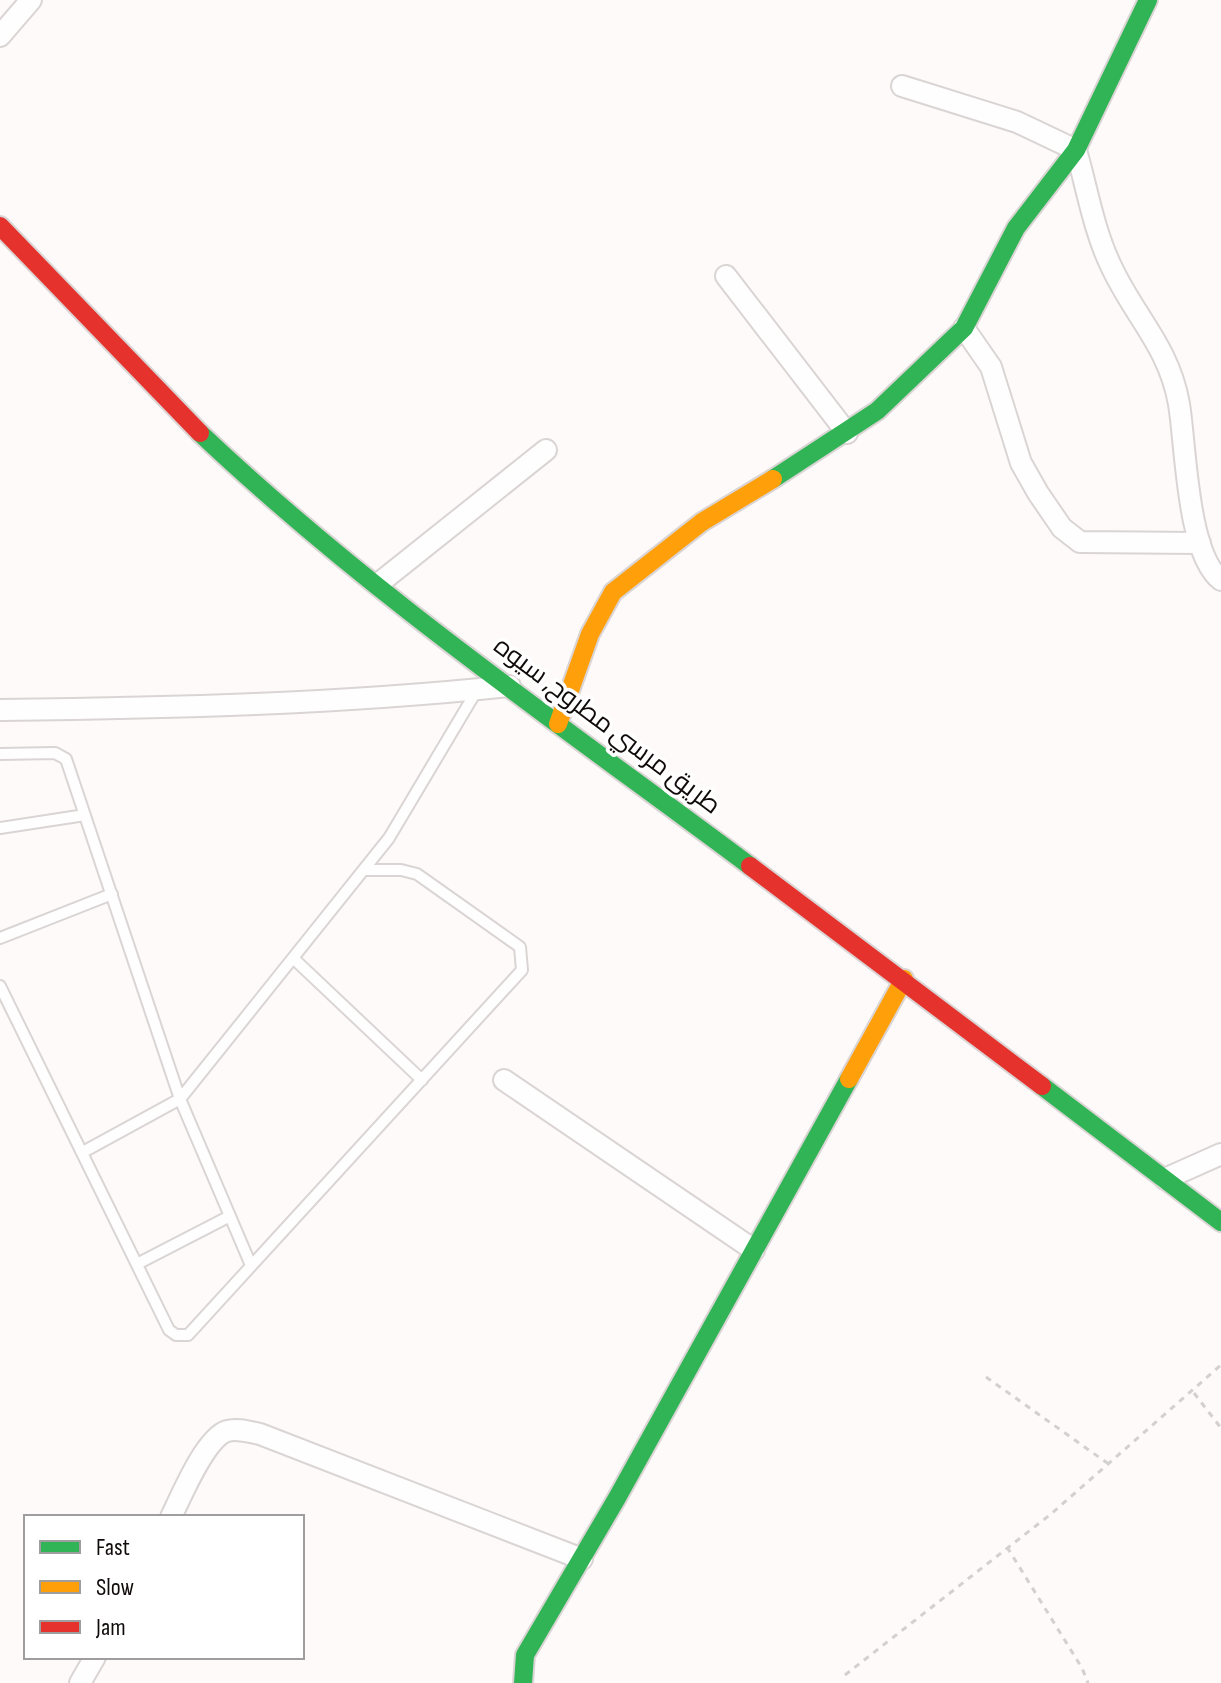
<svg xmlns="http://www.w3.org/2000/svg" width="1221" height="1683" viewBox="0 0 1221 1683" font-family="'Sofia Sans Condensed',Cairo,sans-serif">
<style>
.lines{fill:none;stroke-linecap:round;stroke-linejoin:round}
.lane-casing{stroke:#dad5d4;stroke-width:14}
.street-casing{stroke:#dad5d4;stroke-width:24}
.fast-casing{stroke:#dad5d4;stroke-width:22}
.slow-casing{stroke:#dad5d4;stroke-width:22}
.jam-casing{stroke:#dad5d4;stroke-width:22}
.path{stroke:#d2d0d0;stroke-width:3;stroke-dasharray:6 6;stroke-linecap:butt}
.lane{stroke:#fffefe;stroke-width:10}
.street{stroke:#fffefe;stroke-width:20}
.fast{stroke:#30b455;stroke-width:18}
.slow{stroke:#ff9f0a;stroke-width:18}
.jam{stroke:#e5322d;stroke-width:18}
.labels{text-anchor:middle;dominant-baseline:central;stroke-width:7;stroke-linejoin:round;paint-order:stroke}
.street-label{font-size:26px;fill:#100b0a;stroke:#fff}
</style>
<rect width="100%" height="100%" fill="#fdfaf9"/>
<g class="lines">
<defs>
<path id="lane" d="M 0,754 L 55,753 L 66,759 L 180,1099 L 250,1263
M 0,828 L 85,815
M 0,938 L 112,894
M 293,958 L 422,1080
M 0,986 L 169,1330 L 176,1335 L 188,1335 L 522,970 L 520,947 L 417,874 L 401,870 L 365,870
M 83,1152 L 180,1099 L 389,838 L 477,690
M 137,1264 L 230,1216"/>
<path id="street" d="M 0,36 L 31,0
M 902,86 L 1017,122 L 1076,150 C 1087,188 1094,232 1112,268 C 1135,317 1169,347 1179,404 C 1186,447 1187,554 1221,580
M 726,276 L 847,433
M 964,328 L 991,367 L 1021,463 L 1038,493 L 1062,528 L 1080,542 L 1200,543
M 378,584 L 546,450
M 0,710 C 171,708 340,704 510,686
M 504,1080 L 754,1250
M 1165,1179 L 1221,1154
M 171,1517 C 181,1497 205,1438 227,1431 C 237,1428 250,1432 260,1434 L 582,1559
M 80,1683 L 95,1657"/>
<path id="fast" d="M 200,433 C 370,594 564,727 750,866
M 773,479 L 877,411 L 964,328 L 1016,228 L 1076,150 L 1148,0
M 1042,1086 L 1221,1222
M 523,1683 L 525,1655 L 617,1498 L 849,1079"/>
<path id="slow" d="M 558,724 L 590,634 L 613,592 L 702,522 L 773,479
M 849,1079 L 904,979"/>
<path id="jam" d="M 0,226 L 200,433
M 750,866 L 1042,1086"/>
</defs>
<use href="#lane" class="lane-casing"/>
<use href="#street" class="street-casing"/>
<use href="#fast" class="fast-casing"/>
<use href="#slow" class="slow-casing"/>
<use href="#jam" class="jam-casing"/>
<path class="path" d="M 986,1377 L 1110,1465
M 1194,1393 L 1221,1428
M 1007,1547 L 1082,1668 L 1088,1683
M 845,1675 L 1051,1514 L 1221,1365"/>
<use href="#lane" class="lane"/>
<use href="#street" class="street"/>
<use href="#fast" class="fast"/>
<use href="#slow" class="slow"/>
<use href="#jam" class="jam"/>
</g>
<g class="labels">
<g class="street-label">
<text transform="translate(607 726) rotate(37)">طريق مرسي مطروح, سيوه</text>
</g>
</g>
<rect x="24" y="1515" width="280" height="144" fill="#ffffff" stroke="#9f9d9d" stroke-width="2"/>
<rect x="40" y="1541" width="40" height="12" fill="#30b455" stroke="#9f9d9d" stroke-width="2"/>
<text x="96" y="1555" font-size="24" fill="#100b0a">Fast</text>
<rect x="40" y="1581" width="40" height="12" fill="#ff9f0a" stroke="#9f9d9d" stroke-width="2"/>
<text x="96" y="1595" font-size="24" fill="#100b0a">Slow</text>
<rect x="40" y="1621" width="40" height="12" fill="#e5322d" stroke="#9f9d9d" stroke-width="2"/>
<text x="96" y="1635" font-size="24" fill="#100b0a">Jam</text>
</svg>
